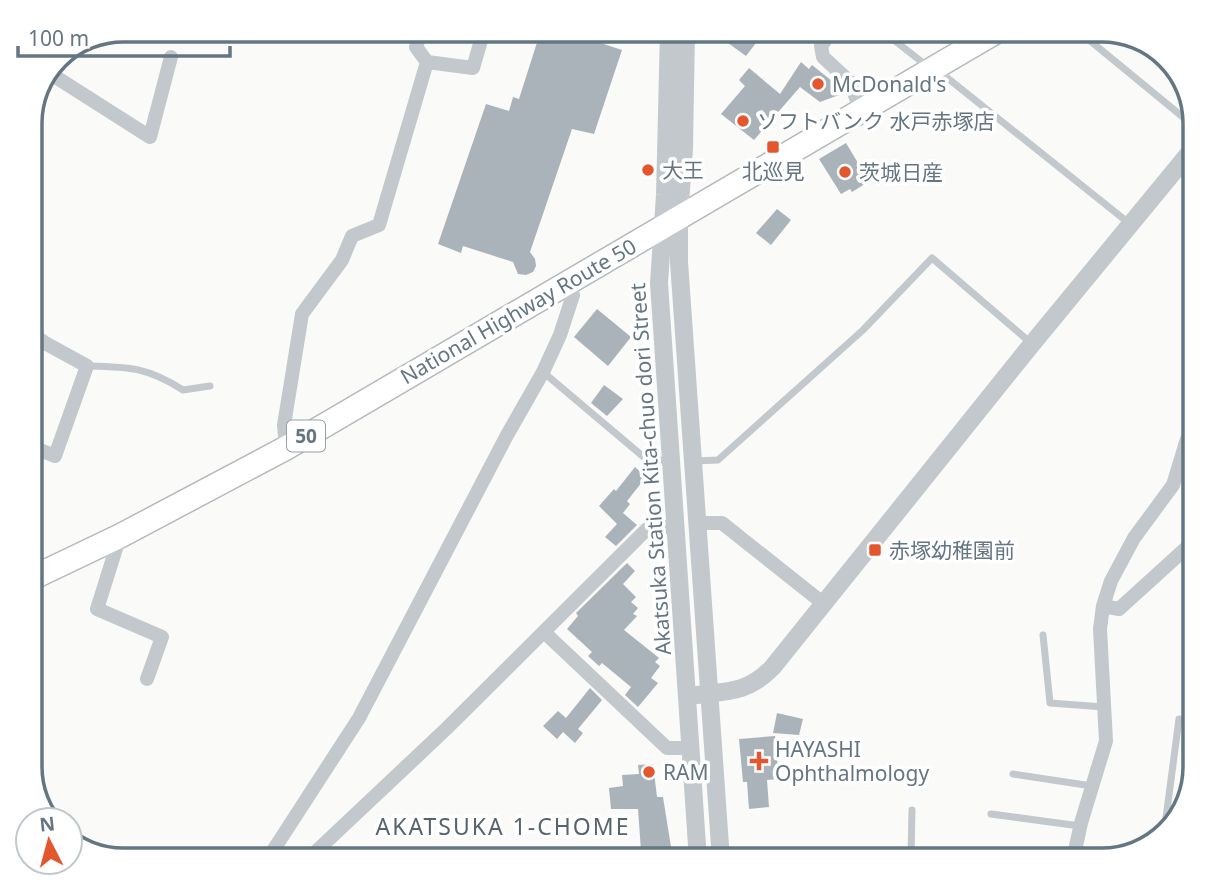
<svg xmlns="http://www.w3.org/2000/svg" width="1225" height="890" viewBox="0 0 1225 890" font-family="'Noto Sans','Noto Sans JP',sans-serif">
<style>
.building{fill:#aab3b9}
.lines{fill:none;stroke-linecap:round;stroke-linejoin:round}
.trunk-casing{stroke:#b4b9bd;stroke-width:26}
.service{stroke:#c3c8cc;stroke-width:7}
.minor{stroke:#c3c8cc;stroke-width:14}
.tertiary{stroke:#c3c8cc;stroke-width:18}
.trunk{stroke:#fff;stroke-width:23}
.poi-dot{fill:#e4572e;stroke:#fff;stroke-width:2.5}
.labels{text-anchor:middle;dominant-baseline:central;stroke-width:7;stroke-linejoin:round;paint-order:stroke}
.shield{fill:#fff;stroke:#939fa8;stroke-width:2}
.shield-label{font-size:19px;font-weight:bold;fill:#657683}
.poi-label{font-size:21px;fill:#657683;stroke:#fff;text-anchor:start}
.street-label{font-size:21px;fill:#657683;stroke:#fff}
.neighbourhood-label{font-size:23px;letter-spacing:2px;fill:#57646e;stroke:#fff}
.rim{fill:none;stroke:#657683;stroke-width:3.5}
</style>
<rect width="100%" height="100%" fill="#fafaf8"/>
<path class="building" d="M 541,30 L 561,30 L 622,50 L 594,134 L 572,129 L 530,252 L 535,259 L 536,266 L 533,272 L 526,275 L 518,274 L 513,262 L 463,246 L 461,253 L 438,244 L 486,104 L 509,111 L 513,97 L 519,99 Z
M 710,30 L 746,30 L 759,39 L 746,56 Z
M 801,62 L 809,69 L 812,65 L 837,85 L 839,95 L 820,102 L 800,87 L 754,140 L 721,114 L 745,86 L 739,80 L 749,68 L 780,94 Z
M 846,143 L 858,163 L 864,159 L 876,177 L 852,192 L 850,189 L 841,194 L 819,159 Z
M 777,209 L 791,220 L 771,245 L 756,233 Z
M 597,309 L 631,337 L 608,366 L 574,337 Z
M 604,385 L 623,399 L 607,416 L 591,403 Z
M 635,467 L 646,477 L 627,501 L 630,504 L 623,513 L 637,525 L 616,546 L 605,537 L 617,524 L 599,506 L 614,489 L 616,491 Z
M 627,563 L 635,571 L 623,584 L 636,597 L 631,602 L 638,608 L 633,614 L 637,616 L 624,630 L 659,658 L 655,662 L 660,666 L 651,678 L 658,683 L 638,707 L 625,695 L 631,687 L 602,663 L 599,666 L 588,656 L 592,652 L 567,629 L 578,616 L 576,613 Z
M 590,688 L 602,700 L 578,729 L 583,733 L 575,743 L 563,732 L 557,739 L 543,726 L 558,711 L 566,718 Z
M 777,713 L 803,719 L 799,735 L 773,733 Z
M 775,736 L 779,779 L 767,780 L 769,807 L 749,809 L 747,782 L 743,782 L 739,739 Z
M 653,764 L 657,797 L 663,797 L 671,847 L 661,848 L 661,850 L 641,851 L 638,809 L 611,809 L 609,788 L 623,786 L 622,775 L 639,774 L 638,765 Z"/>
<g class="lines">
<defs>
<path id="trunk" d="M 30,579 L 120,536 L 286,448 L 999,30"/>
</defs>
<use href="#trunk" class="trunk-casing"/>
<path class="service" d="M 881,30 L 922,62 L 935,68 L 1130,224
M 1077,30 L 1195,127
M 87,366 C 129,367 147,367 183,390 L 210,386
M 543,372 L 646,459 L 671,461
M 695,461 L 718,460 L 863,330 L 932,258 L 1032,344
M 1043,635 L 1050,703 L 1104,707
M 1013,774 L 1092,786
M 991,814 L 1080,826
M 1164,833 L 1179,719
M 891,860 L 911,857 L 912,810"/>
<path class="minor" d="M 422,30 L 416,47 L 427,62 L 473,68 L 484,30
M 833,30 L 821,46 L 823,57 L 850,82 L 861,111
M 51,74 L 150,137 L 171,57
M 30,446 L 55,456 L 87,366 L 45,343 L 30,332
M 286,448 L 284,425 L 302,314 L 342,260 L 352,236 L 379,225 L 427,62
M 698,523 L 722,523 L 824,604
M 120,536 L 97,609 L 162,637 L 147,679
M 1103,606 L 1119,609 L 1195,540
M 544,632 L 667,748 L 690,748
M 267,860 L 359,718 L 506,437 L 543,372 L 560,335 L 573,295 L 566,282
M 307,860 L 446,729 L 647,529 L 676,526
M 1073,860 L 1081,823 L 1106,741 L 1100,629 L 1103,606 L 1111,581 L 1134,538 L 1173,485 L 1187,439 L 1195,432"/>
<path class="tertiary" d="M 669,30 L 665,195 L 659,283 L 698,860
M 686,30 L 684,148 L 679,217 L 679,262 L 721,860
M 697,695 C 730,691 748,692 772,668 L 1032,344 L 1195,146"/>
<use href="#trunk" class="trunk"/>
</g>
<g class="poi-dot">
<circle cx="818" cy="84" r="7"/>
<circle cx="743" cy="121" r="7"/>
<rect x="766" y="140" width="14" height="14" rx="3.5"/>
<circle cx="648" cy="170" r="7"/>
<circle cx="845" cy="172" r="7"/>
<rect x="868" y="543" width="14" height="14" rx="3.5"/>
<path d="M755.5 750.5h7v7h7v7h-7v7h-7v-7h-7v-7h7z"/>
<circle cx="649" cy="772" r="7"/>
</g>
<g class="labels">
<rect class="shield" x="287" y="420.5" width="38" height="31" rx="5"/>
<g class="shield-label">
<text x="306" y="436">50</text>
</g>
<g class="poi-label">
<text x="832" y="84">McDonald's</text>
<text x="757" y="121">ソフトバンク 水戸赤塚店</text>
<text x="662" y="170">大王</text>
<text x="773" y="171" text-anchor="middle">北巡見</text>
<text x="859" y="172">茨城日産</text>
<text x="889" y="550">赤塚幼稚園前</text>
<text x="775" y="749">HAYASHI<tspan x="775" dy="24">Ophthalmology</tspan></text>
<text x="663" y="772">RAM</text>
</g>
<g class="street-label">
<text transform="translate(518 311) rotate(-30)">National Highway Route 50</text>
<text transform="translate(650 469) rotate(-94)">Akatsuka Station Kita-chuo dori Street</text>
</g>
<g class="neighbourhood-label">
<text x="503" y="826">AKATSUKA 1-CHOME</text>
</g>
</g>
<path d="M0 0H1225V890H0ZM123 42H1102A81 81 0 0 1 1183 123V767A81 81 0 0 1 1102 848H123A81 81 0 0 1 42 767V123A81 81 0 0 1 123 42Z" fill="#fff" fill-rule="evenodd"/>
<path class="rim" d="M123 42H1102A81 81 0 0 1 1183 123V767A81 81 0 0 1 1102 848H123A81 81 0 0 1 42 767V123A81 81 0 0 1 123 42Z"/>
<g transform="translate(49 841) rotate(354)"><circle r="33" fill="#ffffff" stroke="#c1c8cd" stroke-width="2"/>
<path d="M0-5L12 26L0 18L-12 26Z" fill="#e4572e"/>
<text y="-10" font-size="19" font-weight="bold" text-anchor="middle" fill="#657683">N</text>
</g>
<path d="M18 46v10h212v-10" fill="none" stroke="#657683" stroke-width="3.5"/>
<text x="28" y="46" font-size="21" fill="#657683" stroke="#ffffff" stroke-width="5" paint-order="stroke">100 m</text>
</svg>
